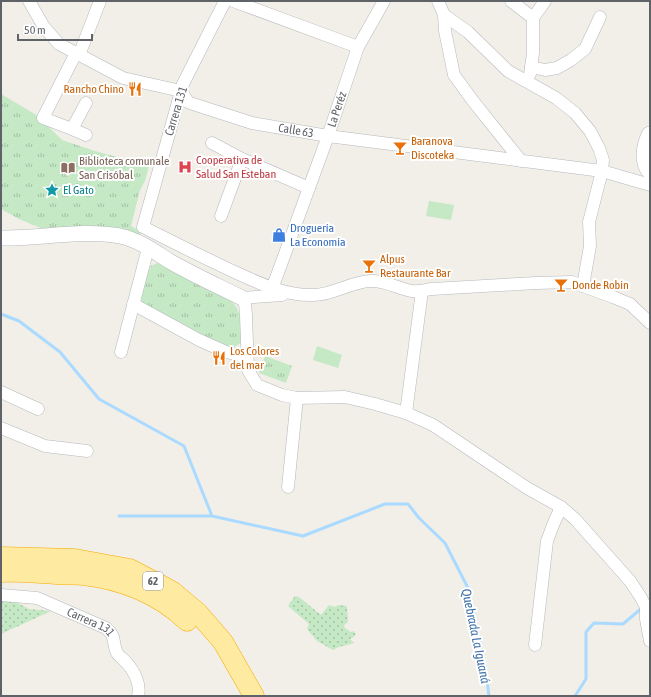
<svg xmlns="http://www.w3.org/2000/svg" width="651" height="697" viewBox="0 0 651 697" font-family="'Asap Condensed',sans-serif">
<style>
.grass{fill:url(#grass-dots)}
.park{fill:url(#park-tufts)}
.pitch{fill:#c5e8c5}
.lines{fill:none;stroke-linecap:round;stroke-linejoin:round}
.stream{stroke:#aadaff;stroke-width:3}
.minor-casing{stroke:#b5b8bc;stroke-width:13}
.tertiary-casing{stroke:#b5b8bc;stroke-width:16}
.secondary-casing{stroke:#b6babf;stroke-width:18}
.trunk-casing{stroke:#f9ab00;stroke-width:21}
.minor{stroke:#fff;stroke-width:12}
.tertiary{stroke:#fff;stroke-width:15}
.secondary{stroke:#fff;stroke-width:17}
.trunk{stroke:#feeaa1;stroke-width:20}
.labels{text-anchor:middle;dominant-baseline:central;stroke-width:4;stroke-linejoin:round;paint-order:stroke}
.shield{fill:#fff;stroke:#8f9295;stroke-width:1}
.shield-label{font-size:11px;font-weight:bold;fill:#5f6368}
.food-label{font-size:12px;fill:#c56008;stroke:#fff;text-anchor:start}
.street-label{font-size:12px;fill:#5f6368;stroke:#fff}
.health-label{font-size:12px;fill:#be3a42;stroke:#fff;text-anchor:start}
.education-label{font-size:12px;fill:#785e54;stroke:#fff;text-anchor:start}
.culture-label{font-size:12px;fill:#0d838f;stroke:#fff;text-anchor:start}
.shop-label{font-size:12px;fill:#366cbe;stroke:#fff;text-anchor:start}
.water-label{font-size:13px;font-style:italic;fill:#4174aa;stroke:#fff}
</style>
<defs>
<pattern id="grass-dots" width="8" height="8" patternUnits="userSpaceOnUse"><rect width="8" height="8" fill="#c5e8c5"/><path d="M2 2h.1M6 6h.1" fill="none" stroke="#a3c0a4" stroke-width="1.8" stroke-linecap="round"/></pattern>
<pattern id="park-tufts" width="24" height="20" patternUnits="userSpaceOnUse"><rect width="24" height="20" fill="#c5e8c5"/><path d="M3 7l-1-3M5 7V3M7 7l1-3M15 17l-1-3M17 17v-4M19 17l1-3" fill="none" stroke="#a3c0a4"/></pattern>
</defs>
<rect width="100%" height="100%" fill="#f1efe8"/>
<path class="grass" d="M 295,596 L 299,597 L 321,615 L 329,605 L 334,607 L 339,605 L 347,606 L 348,622 L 344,625 L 345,628 L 351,632 L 354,631 L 356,635 L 350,639 L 354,643 L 339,647 L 333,650 L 317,641 L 307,629 L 309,624 L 288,606 Z
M 1,601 L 14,601 L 29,609 L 51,611 L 1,634 Z"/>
<path class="park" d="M 1,94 L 38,116 L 62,140 L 95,151 L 149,166 L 145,181 L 140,190 L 131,226 L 141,232 L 136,245 L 43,229 L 19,219 L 1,209 Z
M 157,263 L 162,264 L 232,302 C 243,312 241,329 241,343 L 229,350 L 141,308 C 142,293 144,279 151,266 Z
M 265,356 L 292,366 L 286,383 L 259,373 Z"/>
<path class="pitch" d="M 429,201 L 454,205 L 451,220 L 426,216 Z
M 317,346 L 342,355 L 338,368 L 313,360 Z"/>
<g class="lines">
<path class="stream" d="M 1,314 L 19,321 L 60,352 L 99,399 L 184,446 L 212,516 L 303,536 L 385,504 L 408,504 L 419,518 L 445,543 L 469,590 L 485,666 L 489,696
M 119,516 L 212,516
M 575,696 L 586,679 L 586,632 L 594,623 L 623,624 L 642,608"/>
<defs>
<g id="minor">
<path d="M 29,1 L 44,27 L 59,44 L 123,78 L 181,91"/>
<path d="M 225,1 L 183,84 L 143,227 C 175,243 206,259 239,274 C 263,285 287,296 314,295 C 333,295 350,282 370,281 C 384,280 397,288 411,291 C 418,292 425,290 432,289 L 536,283 L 572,282 L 613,297 L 630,304 L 650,323"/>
<path d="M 233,1 L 358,47"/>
<path d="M 438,1 L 444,15 L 445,31 L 454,75 L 473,101 L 521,161"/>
<path d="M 511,1 L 533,18 L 545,1"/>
<path d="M 444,15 L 468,32 L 508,71 L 556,98 L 575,113 L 590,131 L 599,148 L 603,160 L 602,171 L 589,222 L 590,246 L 583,286"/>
<path d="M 531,67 L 545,70 L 557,68 L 571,60 L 585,49 L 600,17"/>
<path d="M 530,74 L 533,53 L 533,18"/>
<path id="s1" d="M 181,91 L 188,102 L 193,104 L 252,123 L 328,136 L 602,171 L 650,185"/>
<path d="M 86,103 L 72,129 L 43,118 L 76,53 L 81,50 L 100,1"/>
<path d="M 72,129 L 86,135"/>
<path d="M 212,143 L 242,159 L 309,188"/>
<path d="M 221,216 L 242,159"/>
<path id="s2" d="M 272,289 L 328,136 L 358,47 L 384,1"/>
<path d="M 282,295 L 242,298 L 245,304 L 246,315 L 248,370 L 257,385 L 282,395 L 297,398 L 345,397 L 375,404 L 406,413 L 433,425 L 527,488 L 561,507 L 575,519 L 630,581 L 640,596 L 646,607 L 646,619 L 650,641"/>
<path d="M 133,304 L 199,340 L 226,352 L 247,357"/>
<path d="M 121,352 L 148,248"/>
<path d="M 1,392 L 38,409"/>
<path d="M 406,413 L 422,291"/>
<path d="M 1,428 L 45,446 L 87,451"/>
<path d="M 288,487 L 297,398"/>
<path id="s3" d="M 1,595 L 37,598 L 106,628 C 117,637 112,643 117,653 C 119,656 123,659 126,662 C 134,671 141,684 138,696"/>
<path d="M 535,645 L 547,541 L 553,525 L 561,507"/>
</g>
<path id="tertiary" d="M 1,238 C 41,239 80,229 120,236 C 139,240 155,252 171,262 C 194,275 218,286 242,298"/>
<path id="secondary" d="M 650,135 C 645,146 642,161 650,171"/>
<path id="trunk" d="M 1,557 L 75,559 L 130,569 L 155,582 L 173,592 L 198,613 L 223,642 L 254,696
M 1,572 C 19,571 37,573 56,574 C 65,575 74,574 83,575 C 121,579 159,594 187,621"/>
</defs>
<use href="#minor" class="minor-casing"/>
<use href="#tertiary" class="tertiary-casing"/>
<use href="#secondary" class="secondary-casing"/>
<use href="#trunk" class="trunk-casing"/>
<use href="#minor" class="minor"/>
<use href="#tertiary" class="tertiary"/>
<use href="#secondary" class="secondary"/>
<use href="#trunk" class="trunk"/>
</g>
<defs>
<symbol id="restaurant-bare" viewBox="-9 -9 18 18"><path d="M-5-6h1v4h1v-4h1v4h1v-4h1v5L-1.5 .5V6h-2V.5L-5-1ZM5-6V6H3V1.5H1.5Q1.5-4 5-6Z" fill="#e8710a" stroke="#fff" stroke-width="2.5" paint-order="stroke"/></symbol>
<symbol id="bar-bare" viewBox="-9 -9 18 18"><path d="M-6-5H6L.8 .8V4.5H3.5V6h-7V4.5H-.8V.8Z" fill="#e8710a" stroke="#fff" stroke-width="2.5" paint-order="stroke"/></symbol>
<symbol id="hospital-bare" viewBox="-9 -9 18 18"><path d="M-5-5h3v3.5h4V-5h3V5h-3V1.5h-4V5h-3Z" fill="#e0444e" stroke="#fff" stroke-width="2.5" paint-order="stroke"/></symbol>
<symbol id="library-bare" viewBox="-9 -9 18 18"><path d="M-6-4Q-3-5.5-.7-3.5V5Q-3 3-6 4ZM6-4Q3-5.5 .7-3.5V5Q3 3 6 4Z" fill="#8d6e63" stroke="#fff" stroke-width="2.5" paint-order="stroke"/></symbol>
<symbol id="sight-bare" viewBox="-9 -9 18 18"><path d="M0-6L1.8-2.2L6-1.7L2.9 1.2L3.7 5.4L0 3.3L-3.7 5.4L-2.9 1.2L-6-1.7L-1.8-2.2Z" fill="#0f9aa8" stroke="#fff" stroke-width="2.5" paint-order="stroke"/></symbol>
<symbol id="shop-bare" viewBox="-9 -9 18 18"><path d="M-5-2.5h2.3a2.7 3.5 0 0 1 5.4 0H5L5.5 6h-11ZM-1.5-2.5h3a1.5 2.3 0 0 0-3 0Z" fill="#3f7fe0" stroke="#fff" stroke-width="2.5" paint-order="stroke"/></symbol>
</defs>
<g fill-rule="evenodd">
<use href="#restaurant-bare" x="125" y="79" width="20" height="20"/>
<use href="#bar-bare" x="390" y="138" width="20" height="20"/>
<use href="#hospital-bare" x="175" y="157" width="20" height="20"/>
<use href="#library-bare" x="58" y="158" width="20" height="20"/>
<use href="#sight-bare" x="42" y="180" width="20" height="20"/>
<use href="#shop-bare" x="269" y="225" width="20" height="20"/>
<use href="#bar-bare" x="359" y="256" width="20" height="20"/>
<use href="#bar-bare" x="551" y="275" width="20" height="20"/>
<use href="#restaurant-bare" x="209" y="348" width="20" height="20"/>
</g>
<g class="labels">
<rect class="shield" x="143" y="572" width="20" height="18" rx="3"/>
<g class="shield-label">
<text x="153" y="581">62</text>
</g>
<g class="food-label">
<text x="124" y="89" text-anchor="end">Rancho Chino</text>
<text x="411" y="141">Baranova<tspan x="411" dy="14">Discoteka</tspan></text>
<text x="380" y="259">Alpus<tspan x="380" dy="14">Restaurante Bar</tspan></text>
<text x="572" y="285">Donde Robin</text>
<text x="230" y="351">Los Colores<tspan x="230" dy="14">del mar</tspan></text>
</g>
<g class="street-label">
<text stroke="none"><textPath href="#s2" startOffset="191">La Peréz</textPath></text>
<text transform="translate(176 111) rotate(-73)">Carrera 131</text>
<text stroke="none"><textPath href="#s1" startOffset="125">Calle 63</textPath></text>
<text stroke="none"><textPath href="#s3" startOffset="95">Carrera 131</textPath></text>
</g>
<g class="health-label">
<text x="196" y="160">Cooperativa de<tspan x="196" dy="14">Salud San Esteban</tspan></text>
</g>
<g class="education-label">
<text x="79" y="161">Biblioteca comunale<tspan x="79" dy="14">San Crisóbal</tspan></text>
</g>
<g class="culture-label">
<text x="63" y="190">El Gato</text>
</g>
<g class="shop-label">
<text x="290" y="228">Droguería<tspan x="290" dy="14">La Economía</tspan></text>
</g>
<g class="water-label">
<text transform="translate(476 636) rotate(78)">Quebrada La Iguaná</text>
</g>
</g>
<rect width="651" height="697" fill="none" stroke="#5f6368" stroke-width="4"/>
<path d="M18 34v6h74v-6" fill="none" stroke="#5f6368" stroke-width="2"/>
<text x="24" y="34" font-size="12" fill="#5f6368" stroke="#ffffff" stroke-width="3" paint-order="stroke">50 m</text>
</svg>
